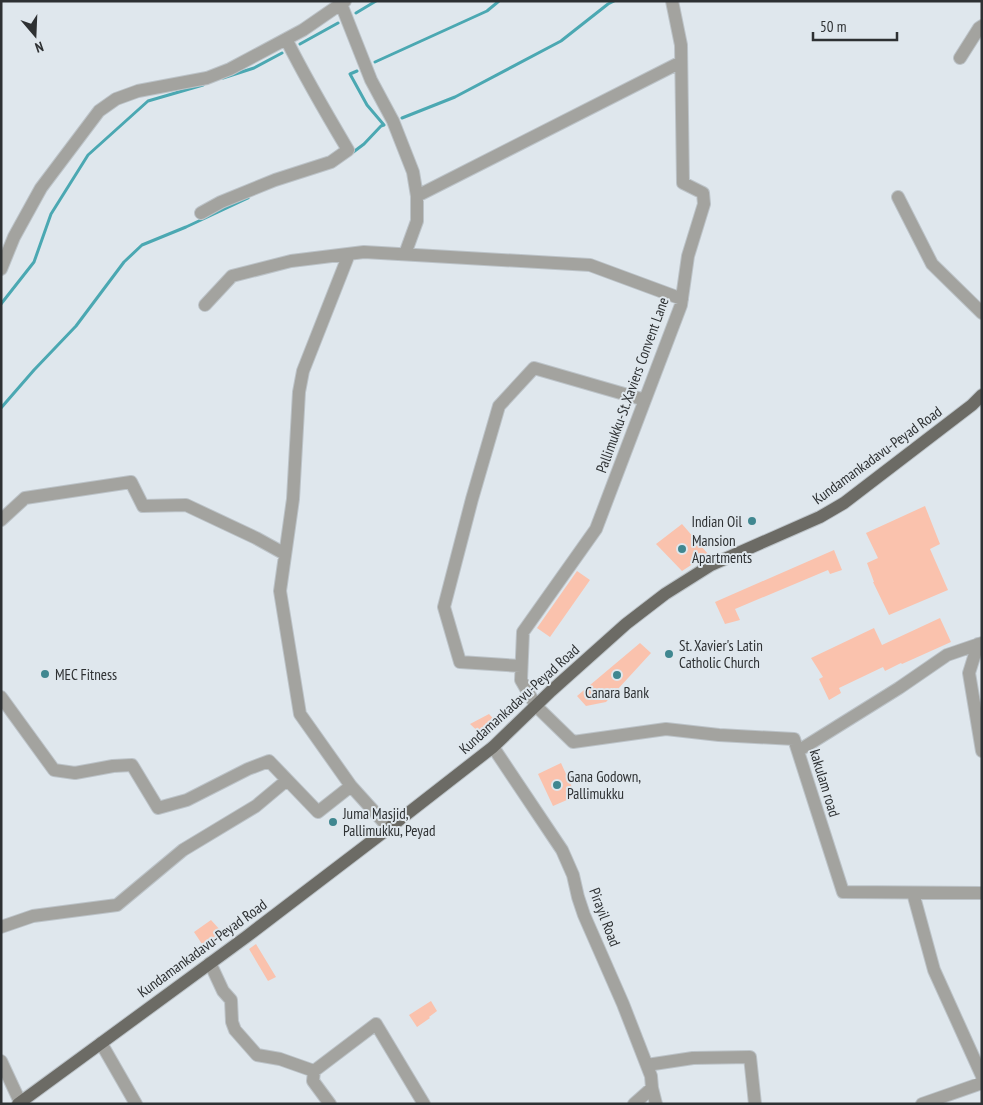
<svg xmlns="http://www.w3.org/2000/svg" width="983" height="1105" viewBox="0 0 983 1105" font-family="'PT Sans Narrow',sans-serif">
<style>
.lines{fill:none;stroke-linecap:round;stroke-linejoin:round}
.stream{stroke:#4ba8b2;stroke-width:3}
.building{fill:#fac2ad}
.minor-casing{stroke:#bcc3c8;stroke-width:14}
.major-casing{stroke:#bcc3c8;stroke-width:14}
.minor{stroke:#a3a39f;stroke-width:12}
.major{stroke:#6c6b65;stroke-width:12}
.poi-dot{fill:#408790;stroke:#dfe7ed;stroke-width:2}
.labels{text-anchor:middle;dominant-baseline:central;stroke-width:4;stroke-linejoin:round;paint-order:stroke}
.street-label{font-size:15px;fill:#2e3133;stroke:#dfe7ed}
.poi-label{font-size:15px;fill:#2e3133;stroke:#dfe7ed;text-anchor:start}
</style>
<rect width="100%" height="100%" fill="#dfe7ed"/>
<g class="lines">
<path class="stream" d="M 356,13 L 376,1
M 300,44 L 338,23
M 375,62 L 487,11 L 499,1
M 223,78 L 254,68 L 282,53
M 402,118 L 455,97 L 561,41 L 608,4 L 614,1
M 352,153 L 364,144 L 381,126 L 384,125 L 367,105 L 350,74 L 357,71
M 1,304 L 34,262 L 51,214 L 88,155 L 148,101 L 203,85
M 1,408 L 34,370 L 76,326 L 124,262 L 142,245 L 186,227 L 248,198"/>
</g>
<path class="building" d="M 925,506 L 940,544 L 930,549 L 948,590 L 889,615 L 873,582 L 874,582 L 867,563 L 878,558 L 866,533 Z
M 682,524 L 708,554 L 682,571 L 656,544 Z
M 834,550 L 842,570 L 830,574 L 828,570 L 735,609 L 740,620 L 725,624 L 715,602 Z
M 577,571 L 590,580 L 550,637 L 537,628 Z
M 940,618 L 951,642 L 902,664 L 901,663 L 885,671 L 883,667 L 839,688 L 841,693 L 829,700 L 819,679 L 823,677 L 811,658 L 874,628 L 882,645 Z
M 640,643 L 651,653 L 606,702 L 586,706 L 577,696 Z
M 489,714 L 499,725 L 485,738 L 470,724 Z
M 561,763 L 576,796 L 553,806 L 538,774 Z
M 211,920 L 222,932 L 202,944 L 194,932 Z
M 256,944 L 276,977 L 268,981 L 249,949 Z
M 431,1001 L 437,1011 L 429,1017 L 430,1018 L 417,1027 L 409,1015 Z"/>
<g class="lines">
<defs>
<path id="minor" d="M 672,1 L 681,45 L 683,183 L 703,193 L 704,204 L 688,256 L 681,305 L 596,529 L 523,632 L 521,680 L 536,706 L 573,742 L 666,729 L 719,735 L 794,739 L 843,892 L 982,893
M 341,4 L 371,80 L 393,121 L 413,172 L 417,196 L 417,221 L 405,254
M 960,58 L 979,28 L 982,26
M 417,196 L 681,62
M 898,197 L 932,264 L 982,313
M 201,213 L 221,202 L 275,180 L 331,162 L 348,150 C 326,113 305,77 286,39
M 349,254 L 303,371 L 299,392 L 293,499 L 280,591 L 300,714 L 351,786 L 389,828
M 1,269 L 14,237 L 41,188 L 99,111 L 116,99 L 138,91 L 207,78 L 230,69 L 303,30 L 345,1
M 205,305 L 232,276 L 291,261 L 364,252 L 590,265 L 682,299
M 1,520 L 25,498 L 131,482 L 143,506 L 186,505 L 256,538 L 285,554
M 978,644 L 969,673 L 982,751
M 521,666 L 460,662 L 444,607 L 472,499 L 499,406 L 534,368 L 645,400
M 1,697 L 54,770 L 75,773 L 113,766 L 132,765 L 158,808 L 187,800 L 248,769 L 269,761 L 318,812 L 351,786
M 493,747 L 562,850 L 573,875 L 578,897 L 584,915 L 623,1004 L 651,1076 L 652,1088 L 634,1104
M 798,751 L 899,688 L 947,655 L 982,643
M 913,893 L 934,970 L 982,1076
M 1,927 L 33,916 L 117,905 L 183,850 L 256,806 L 287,780
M 210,963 L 223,991 L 231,1000 L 232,1022 L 235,1030 L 257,1055 L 280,1059 L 314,1071 L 376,1024 L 424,1104
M 101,1043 L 136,1104
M 1,1061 L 21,1104
M 647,1065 L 693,1058 L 750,1057 L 755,1104
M 314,1071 L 313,1081 L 330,1104
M 652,1088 L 656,1104
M 922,1104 L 982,1083"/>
<path id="major" d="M 18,1104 L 246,937 L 389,828 L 493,747 L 551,691 L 626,624 L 665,594 L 711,565 L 820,517 L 844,503 L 972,405 L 982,395"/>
</defs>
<use href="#minor" class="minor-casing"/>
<use href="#major" class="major-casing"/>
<use href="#minor" class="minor"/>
<use href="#major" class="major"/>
</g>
<g class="poi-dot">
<circle cx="752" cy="521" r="5"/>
<circle cx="682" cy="549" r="5"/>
<circle cx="669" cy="654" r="5"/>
<circle cx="45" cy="674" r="5"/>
<circle cx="617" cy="675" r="5"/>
<circle cx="557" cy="785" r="5"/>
<circle cx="333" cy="822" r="5"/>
</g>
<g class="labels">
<g class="street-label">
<text transform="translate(632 385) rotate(-70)">Pallimukku-St.Xaviers Convent Lane</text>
<text transform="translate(877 455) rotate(-36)">Kundamankadavu-Peyad Road</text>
<text transform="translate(519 699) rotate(-42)">Kundamankadavu-Peyad Road</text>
<text transform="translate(825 783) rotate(73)">kakulam road</text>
<text transform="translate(605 917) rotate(69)">Pirayil Road</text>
<text transform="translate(202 948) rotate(-36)">Kundamankadavu-Peyad Road</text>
</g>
<g class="poi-label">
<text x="742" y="521" text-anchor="end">Indian Oil</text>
<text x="692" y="540">Mansion<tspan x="692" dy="17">Apartments</tspan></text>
<text x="679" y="645">St. Xavier's Latin<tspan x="679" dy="17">Catholic Church</tspan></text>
<text x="55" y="674">MEC Fitness</text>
<text x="617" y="692" text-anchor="middle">Canara Bank</text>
<text x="567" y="776">Gana Godown,<tspan x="567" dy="17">Pallimukku</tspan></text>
<text x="343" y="813">Juma Masjid,<tspan x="343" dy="17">Pallimukku, Peyad</tspan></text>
</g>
</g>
<rect width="983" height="1105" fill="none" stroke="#2e3133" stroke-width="5"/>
<g transform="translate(35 35) rotate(161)" stroke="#dfe7ed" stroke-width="4" paint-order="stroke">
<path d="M0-4L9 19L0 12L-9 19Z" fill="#2e3133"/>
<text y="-8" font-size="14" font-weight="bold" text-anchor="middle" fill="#2e3133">N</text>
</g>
<path d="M813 32v8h84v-8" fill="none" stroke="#2e3133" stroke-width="2.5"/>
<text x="820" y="32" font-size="15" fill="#2e3133" stroke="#dfe7ed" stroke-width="4" paint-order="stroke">50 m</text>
</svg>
